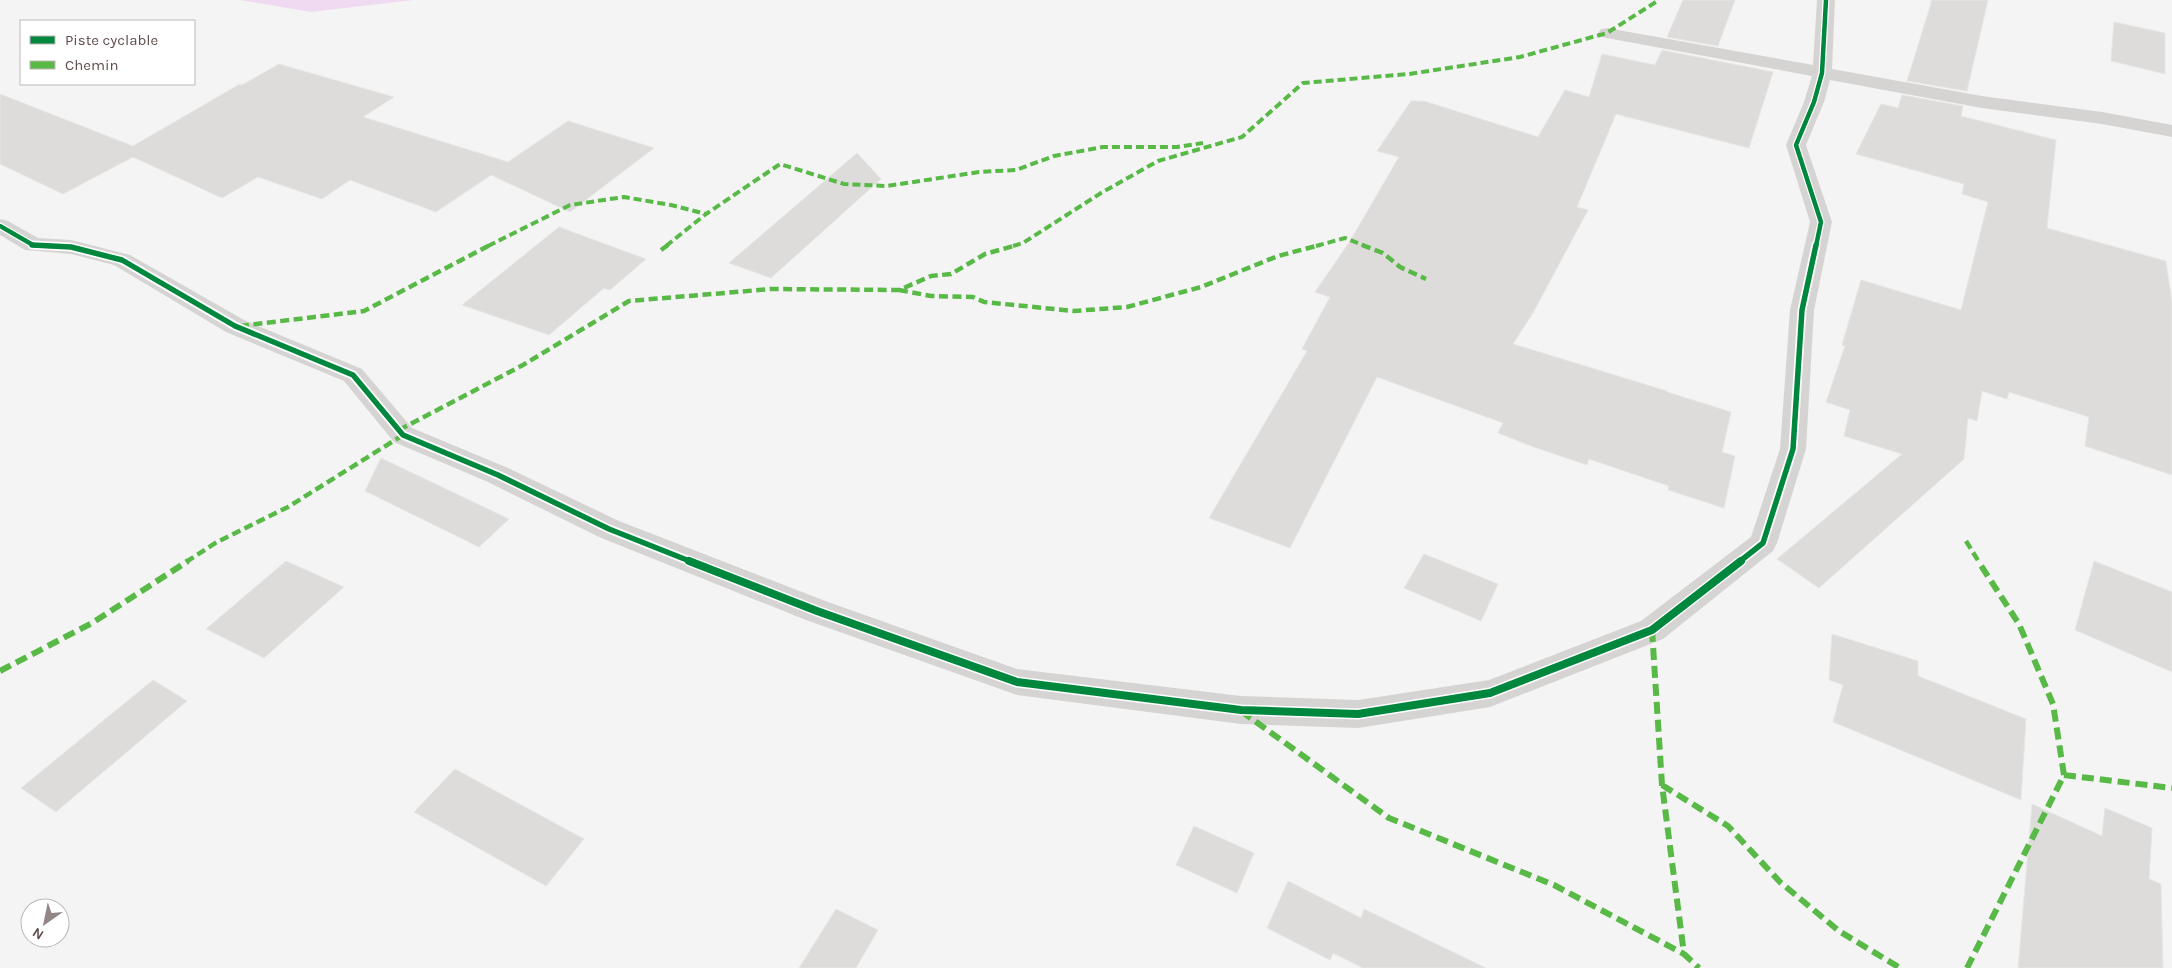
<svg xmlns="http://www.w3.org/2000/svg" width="2172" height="968" viewBox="0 0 2172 968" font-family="Karla,sans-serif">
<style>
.green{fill:#f0daf1}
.building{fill:#dedcdb;stroke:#e7e6e5}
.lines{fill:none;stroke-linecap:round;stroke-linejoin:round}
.minor{fill:#d6d3d3;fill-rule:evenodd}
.quiet-far2{stroke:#58b947;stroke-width:4;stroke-dasharray:8 4;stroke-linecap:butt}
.quiet-far1{stroke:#58b947;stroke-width:4.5;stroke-dasharray:9 4.5;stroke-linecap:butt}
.quiet{stroke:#58b947;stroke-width:6;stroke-dasharray:12 6;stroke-linecap:butt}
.cycleway-far2-casing{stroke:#fff;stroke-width:7}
.cycleway-far1-casing{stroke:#fff;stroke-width:9}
.cycleway-casing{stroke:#fff;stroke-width:11}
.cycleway-far2{stroke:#00873e;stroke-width:4.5}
.cycleway-far1{stroke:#00873e;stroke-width:5.5}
.cycleway{stroke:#00873e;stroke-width:8}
</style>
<rect width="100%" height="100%" fill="#f4f4f4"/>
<path class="green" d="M 240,0 L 413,0 L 311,12 Z"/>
<path class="building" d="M 1683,0 L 1735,0 L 1718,46 L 1667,37 Z
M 1932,0 L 1988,0 L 1967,91 L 1907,81 Z
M 2114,22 L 2165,33 L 2165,74 L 2111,61 Z
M 1662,50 L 1773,72 L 1749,148 L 1616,114 L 1577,207 L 1588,210 L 1533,313 L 1513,344 L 1667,391 L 1667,392 L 1731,412 L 1722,452 L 1735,456 L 1724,508 L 1668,490 L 1669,486 L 1589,459 L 1587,465 L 1534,447 L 1498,433 L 1503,423 L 1377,377 L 1290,548 L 1209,518 L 1307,351 L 1302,349 L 1330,297 L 1315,292 L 1350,241 L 1399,157 L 1377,151 L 1411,101 L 1424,101 L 1538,137 L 1565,90 L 1589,97 L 1602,54 L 1655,65 Z
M 279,64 L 394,97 L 363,117 L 508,162 L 568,121 L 654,148 L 570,212 L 491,175 L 436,212 L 350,180 L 322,199 L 258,177 L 222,198 L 133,157 L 63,194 L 0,164 L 0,94 L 133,146 L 240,84 L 242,85 Z
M 1902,95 L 1963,106 L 1961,116 L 2056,140 L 2047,228 L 2166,261 L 2172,302 L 2172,475 L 2085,446 L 2089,417 L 2009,392 L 2007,399 L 1982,391 L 1977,421 L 1968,418 L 1964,459 L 1819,588 L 1777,559 L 1902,454 L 1844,436 L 1850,410 L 1826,402 L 1845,346 L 1842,345 L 1861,280 L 1961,310 L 1988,202 L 1962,194 L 1964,184 L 1856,154 L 1881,104 L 1898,108 Z
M 857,153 L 881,179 L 771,278 L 729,263 Z
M 559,227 L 646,259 L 610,290 L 604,288 L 549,335 L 462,305 Z
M 381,458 L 509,519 L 479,547 L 365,491 Z
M 1424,554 L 1498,584 L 1481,621 L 1404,588 Z
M 286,561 L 344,587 L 264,658 L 206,629 Z
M 2094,561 L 2172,592 L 2172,672 L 2075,630 Z
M 1832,634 L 1918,661 L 1918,676 L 2026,719 L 2021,800 L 1833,722 L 1843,685 L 1829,680 Z
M 153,680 L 187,701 L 56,812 L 21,788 Z
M 455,769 L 584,839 L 546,886 L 414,812 Z
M 2032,804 L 2102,836 L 2105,808 L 2152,828 L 2149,879 L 2161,884 L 2163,968 L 2018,968 Z
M 1194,826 L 1254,853 L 1237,893 L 1176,865 Z
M 1288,881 L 1361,918 L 1364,909 L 1486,968 L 1363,968 L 1333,953 L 1330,960 L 1267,928 Z
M 836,909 L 878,930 L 856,968 L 799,968 Z"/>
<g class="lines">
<path class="minor" d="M 1817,0 L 1835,0 L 1832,69 L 1982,96 L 2102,112 L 2172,125 L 2172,137 L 2102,124 L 1982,108 L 1830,80 L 1824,102 L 1806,145 L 1832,222 L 1814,310 L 1806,449 L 1777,543 L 1773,551 L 1663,639 L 1490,707 L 1358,728 L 1241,724 L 1017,695 L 806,620 L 599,537 L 488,482 L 394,442 L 344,381 L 226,332 L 114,265 L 71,254 L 25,250 L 0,235 L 0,219 L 8,221 L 38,238 L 71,240 L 130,255 L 244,320 L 362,369 L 412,428 L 508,468 L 619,521 L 828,602 L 1017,669 L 1241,696 L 1358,700 L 1489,680 L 1641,621 L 1751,537 L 1780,449 L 1790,310 L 1810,222 L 1786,145 L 1804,102 L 1812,76 L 1607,38 L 1601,37 L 1598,33 L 1601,29 L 1607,28 L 1813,65 Z"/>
<path class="quiet-far2" d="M 488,246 L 570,205 L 624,197 L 671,205 L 706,214
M 666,246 L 706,214 L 780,164 L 844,184 L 887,186 L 979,172 L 1016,170 L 1054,156 L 1103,147 L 1177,147 L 1203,143
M 1013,246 L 1023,243 L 1101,193 L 1158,161 L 1242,137 L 1303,83 L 1409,74 L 1520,57 L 1607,33 L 1659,0
M 1316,246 L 1345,238 L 1365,246"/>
<path class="quiet-far1" d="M 1362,245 L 1383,253 L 1400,267 L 1426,279
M 661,250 L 668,245
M 899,290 L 931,296 L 973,297 L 984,302 L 1074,311 L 1127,307 L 1201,287 L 1278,256 L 1320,245
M 240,326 L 364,311 L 490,245
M 399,430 L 523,365 L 629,301 L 771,289 L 899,290 L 931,276 L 951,274 L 985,254 L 1017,245
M 1966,541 L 1979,562
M 186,562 L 217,542 L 288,507 L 403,435"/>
<path class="quiet" d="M 1652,630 L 1662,785 L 1684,954 L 1699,968
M 0,671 L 92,623 L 188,561
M 1241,711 L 1389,818 L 1554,885 L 1684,954
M 2064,775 L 2172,788
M 1662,785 L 1728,826 L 1780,882 L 1839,931 L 1900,968
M 1967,968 L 2064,775 L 2053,704 L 2019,624 L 1978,561"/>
<defs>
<path id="cycleway-far2" d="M 0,226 L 33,245 L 50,246
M 1816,246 L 1821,222 L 1796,145 L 1814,102 L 1822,73 L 1826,0"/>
<path id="cycleway-far1" d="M 32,245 L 71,247 L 122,260 L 235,326 L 353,375 L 403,435 L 498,475 L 609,529 L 692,562
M 1739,562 L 1763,543 L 1793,449 L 1802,310 L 1816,245"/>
<path id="cycleway" d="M 689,561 L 817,611 L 1017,682 L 1241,710 L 1358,714 L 1490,693 L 1652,630 L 1741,561"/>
</defs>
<use href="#cycleway-far2" class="cycleway-far2-casing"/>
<use href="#cycleway-far1" class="cycleway-far1-casing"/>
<use href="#cycleway" class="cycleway-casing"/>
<use href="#cycleway-far2" class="cycleway-far2"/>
<use href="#cycleway-far1" class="cycleway-far1"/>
<use href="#cycleway" class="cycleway"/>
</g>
<rect x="20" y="20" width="175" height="65" fill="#ffffff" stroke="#bfb7b7"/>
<rect x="30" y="36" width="25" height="8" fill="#00873e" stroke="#bfb7b7"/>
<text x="65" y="45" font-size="15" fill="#604b4b">Piste cyclable</text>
<rect x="30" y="61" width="25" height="8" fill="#58b947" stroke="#bfb7b7"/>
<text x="65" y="70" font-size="15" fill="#604b4b">Chemin</text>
<g transform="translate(45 923) rotate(213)"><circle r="24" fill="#ffffff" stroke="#bfb7b7"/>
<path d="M0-4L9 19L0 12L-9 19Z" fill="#948686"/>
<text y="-8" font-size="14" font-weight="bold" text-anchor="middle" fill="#604b4b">N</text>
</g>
</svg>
